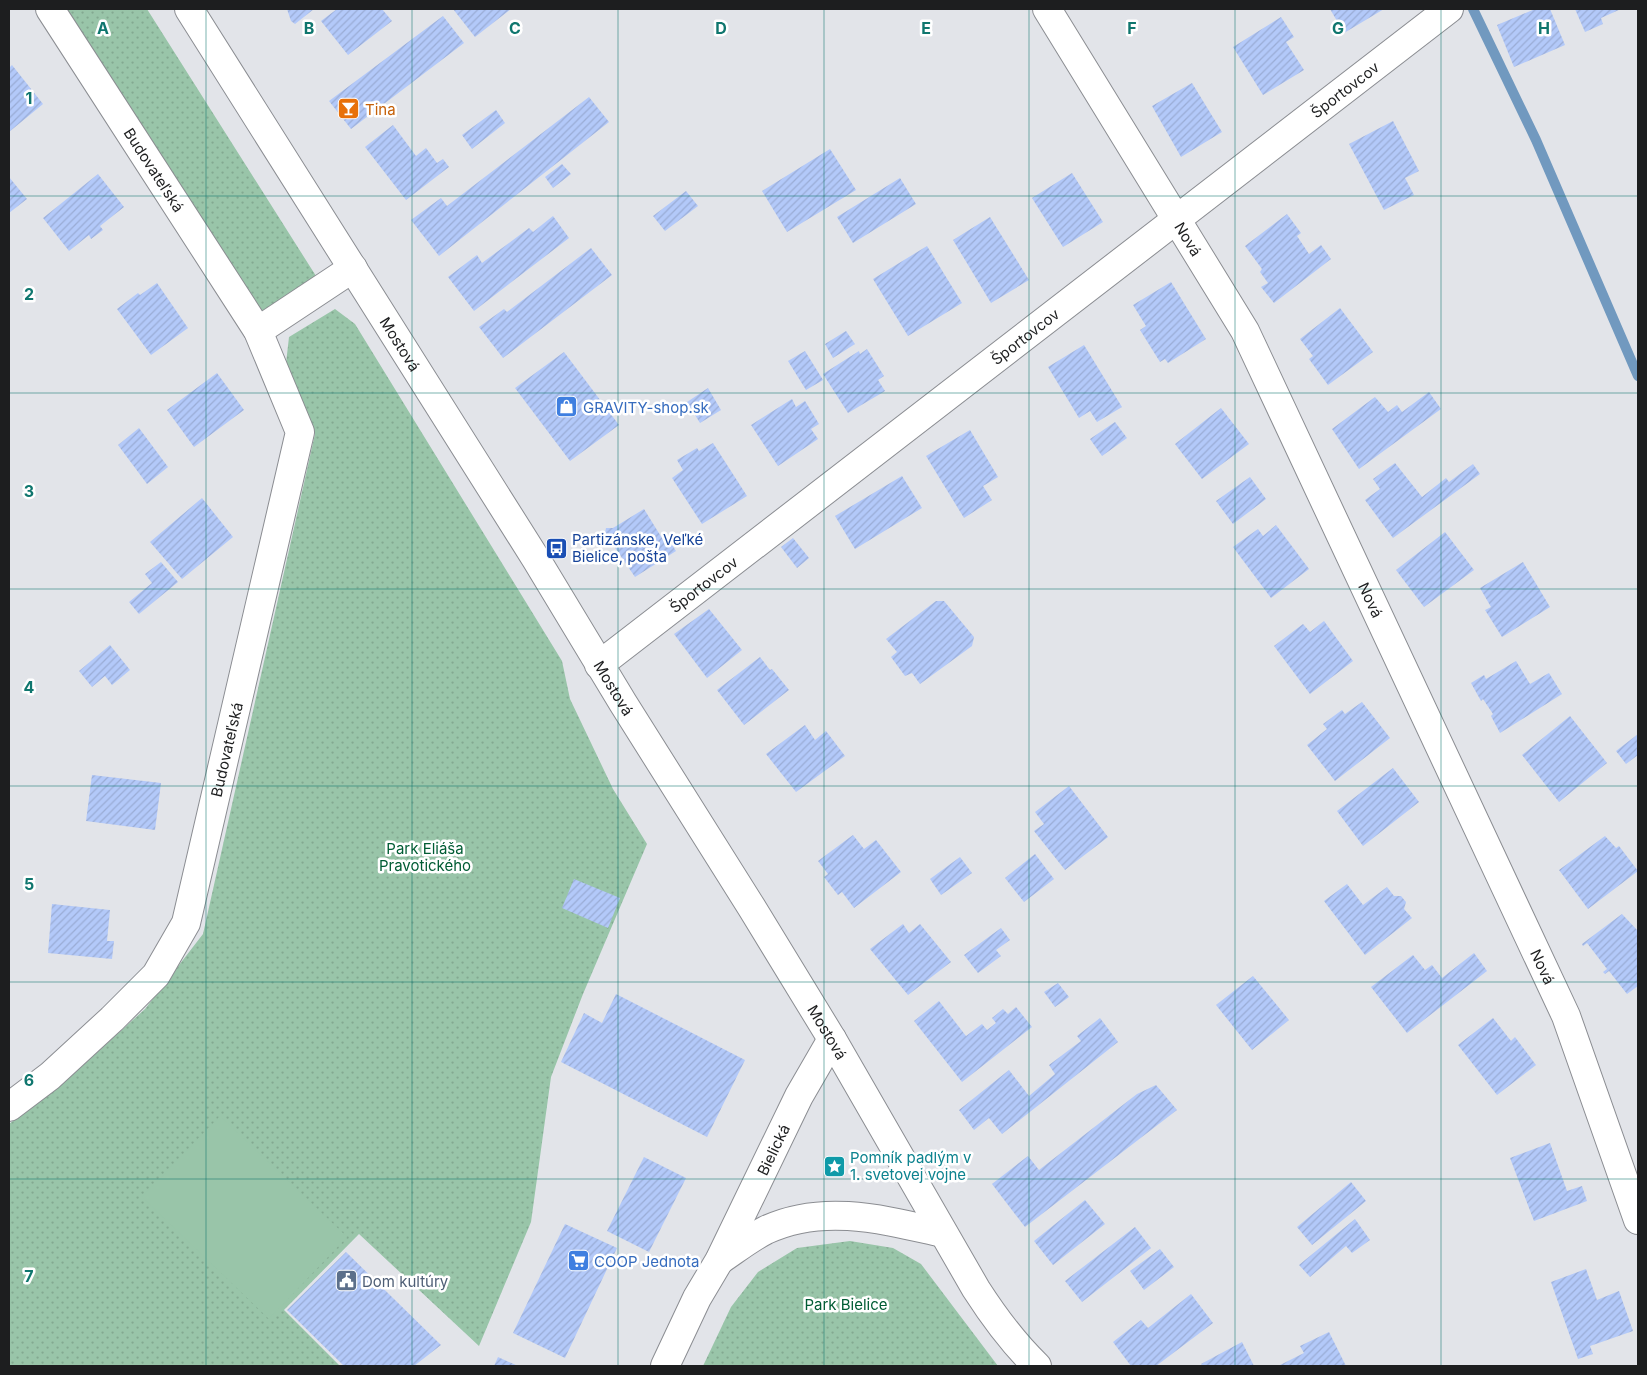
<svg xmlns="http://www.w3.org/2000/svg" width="1647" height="1375" viewBox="0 0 1647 1375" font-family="Inter,sans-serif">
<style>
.grass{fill:url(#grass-dots)}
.garden{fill:#99c5a9}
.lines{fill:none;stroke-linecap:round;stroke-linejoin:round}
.stream{stroke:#7199bf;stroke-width:10}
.building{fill:url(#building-hatch)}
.street-casing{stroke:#8b8d92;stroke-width:30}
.secondary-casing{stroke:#8b8d92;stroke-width:30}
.primary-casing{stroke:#8b8d92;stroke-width:30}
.street{stroke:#fff;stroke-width:28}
.secondary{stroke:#fff;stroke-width:28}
.primary{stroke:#fff;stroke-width:28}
.grid{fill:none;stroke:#0f766e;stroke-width:1;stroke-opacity:0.55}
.labels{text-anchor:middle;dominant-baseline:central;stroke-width:5;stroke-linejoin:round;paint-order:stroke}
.street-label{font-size:15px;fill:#1d1e1f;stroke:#fff}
.food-label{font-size:15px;fill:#c56008;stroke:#fff;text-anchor:start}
.shop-label{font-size:15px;fill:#366cbe;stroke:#fff;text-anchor:start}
.transit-label{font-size:15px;fill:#164399;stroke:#fff;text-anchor:start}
.park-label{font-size:15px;fill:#005c34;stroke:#fff}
.culture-label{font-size:15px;fill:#0d838f;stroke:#fff;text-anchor:start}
.service-label{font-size:15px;fill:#4e5e75;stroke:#fff;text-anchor:start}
.grid-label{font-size:16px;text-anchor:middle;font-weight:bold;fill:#0f766e;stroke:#fff;stroke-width:5;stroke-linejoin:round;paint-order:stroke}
</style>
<defs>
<pattern id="grass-dots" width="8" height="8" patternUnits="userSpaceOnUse" patternTransform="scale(1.25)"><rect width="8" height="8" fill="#99c5a9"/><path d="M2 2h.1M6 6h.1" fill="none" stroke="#83a991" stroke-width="1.8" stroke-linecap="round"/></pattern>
<pattern id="building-hatch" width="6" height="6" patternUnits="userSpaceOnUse" patternTransform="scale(1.25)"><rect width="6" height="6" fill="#b3c9f9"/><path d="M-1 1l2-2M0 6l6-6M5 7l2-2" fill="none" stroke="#9aacd5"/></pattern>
</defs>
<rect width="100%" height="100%" fill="#e2e4e9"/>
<path class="grass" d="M 64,9 L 147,9 L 316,276 L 261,316 Z
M 335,309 L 355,324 L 562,661 L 570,699 L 613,789 L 647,844 L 583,994 L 551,1077 L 531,1222 L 479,1346 L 359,1234 L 284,1310 L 340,1366 L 9,1366 L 9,1124 L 62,1084 L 145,1009 L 203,934 L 315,434 L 284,381 L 289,337 Z
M 850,1241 L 893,1248 L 921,1264 L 998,1366 L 703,1366 L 731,1307 L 758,1272 L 797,1248 Z"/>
<path class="garden" d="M 220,1116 L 347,1237 L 269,1319 L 142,1197 Z"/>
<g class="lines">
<path class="stream" d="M 1473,9 L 1536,140 L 1638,376"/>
</g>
<path class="building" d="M 287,9 L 314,9 L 295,24 L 291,21 Z
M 337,9 L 382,9 L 392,21 L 348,55 L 321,21 Z
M 453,9 L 511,9 L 475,37 Z
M 1330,9 L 1384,9 L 1344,33 Z
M 1535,9 L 1550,9 L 1565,45 L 1514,67 L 1497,25 Z
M 1575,9 L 1621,9 L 1601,18 L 1603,24 L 1585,32 Z
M 443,16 L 464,43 L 351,129 L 329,101 Z
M 1281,17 L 1294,37 L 1286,42 L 1304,70 L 1263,95 L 1233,47 Z
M 12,65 L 43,104 L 9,132 L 9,68 Z
M 1192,83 L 1222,132 L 1181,157 L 1152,106 Z
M 589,97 L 609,122 L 439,256 L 411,220 L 441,198 L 447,206 Z
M 496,110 L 505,123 L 472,149 L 462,135 Z
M 1393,121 L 1419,171 L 1405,178 L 1414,195 L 1384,210 L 1349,144 Z
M 393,125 L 416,156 L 426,148 L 437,163 L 443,159 L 449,167 L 406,200 L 365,147 Z
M 830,149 L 856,190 L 787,232 L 762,191 Z
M 562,164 L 571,174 L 553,188 L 545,177 Z
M 1072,173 L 1103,222 L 1063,247 L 1032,198 Z
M 98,174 L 124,207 L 100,226 L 103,230 L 91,239 L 89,235 L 69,251 L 43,218 Z
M 9,177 L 27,199 L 9,213 Z
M 900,178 L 916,204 L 853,243 L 837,217 Z
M 686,191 L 698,206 L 665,231 L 653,216 Z
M 1287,214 L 1301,233 L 1297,236 L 1309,254 L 1321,245 L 1331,259 L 1274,303 L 1261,287 L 1268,283 L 1260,272 L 1262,269 L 1245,246 Z
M 553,216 L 569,238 L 474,311 L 448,277 L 477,255 L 482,263 L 529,228 L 533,232 Z
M 990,217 L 1029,280 L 991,303 L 953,240 Z
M 927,246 L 962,303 L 908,336 L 873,279 Z
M 591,248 L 612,275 L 503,358 L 479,327 L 504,309 L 507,312 Z
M 1171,282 L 1206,339 L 1168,363 L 1165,359 L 1160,362 L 1140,330 L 1146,326 L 1133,305 Z
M 157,283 L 188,328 L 151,355 L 117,309 L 138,293 L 140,295 Z
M 1340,308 L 1373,352 L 1328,385 L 1309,359 L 1313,356 L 1300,339 Z
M 846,331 L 855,344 L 833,358 L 825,344 Z
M 1084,345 L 1122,407 L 1097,422 L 1090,411 L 1079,418 L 1048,367 Z
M 867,349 L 884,376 L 878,380 L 885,391 L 848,413 L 823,374 L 859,351 L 860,354 Z
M 805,351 L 823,380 L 806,390 L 788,361 Z
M 564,352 L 619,425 L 570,461 L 515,388 Z
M 217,373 L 244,410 L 194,447 L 167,410 Z
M 708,388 L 721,410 L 700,423 L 687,402 Z
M 1429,392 L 1441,409 L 1359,469 L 1332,429 L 1375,397 L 1388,412 L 1397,405 L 1402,412 Z
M 792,399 L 796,407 L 805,401 L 819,424 L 811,429 L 818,439 L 778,466 L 751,425 Z
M 1221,408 L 1249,444 L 1202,479 L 1175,444 Z
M 1115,422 L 1127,438 L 1102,456 L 1090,439 Z
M 139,428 L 168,467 L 147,484 L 118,445 Z
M 970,430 L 998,477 L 983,486 L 992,500 L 964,518 L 926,456 Z
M 713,443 L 747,496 L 702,524 L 672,478 L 683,470 L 677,460 L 697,448 L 699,451 Z
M 1395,463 L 1422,497 L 1446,478 L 1449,482 L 1473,464 L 1480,474 L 1393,538 L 1365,500 L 1380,489 L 1373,479 Z
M 902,476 L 922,508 L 855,549 L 835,516 Z
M 1250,477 L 1266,499 L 1233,524 L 1216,501 Z
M 202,498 L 233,537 L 182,579 L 150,542 Z
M 644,509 L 665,543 L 669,540 L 676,551 L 635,577 L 605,533 L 606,528 L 613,528 Z
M 1276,525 L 1309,569 L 1271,598 L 1233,547 L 1258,529 L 1263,536 Z
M 1445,532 L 1474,570 L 1424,607 L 1396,570 Z
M 793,538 L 809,558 L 797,568 L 781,547 Z
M 161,562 L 178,582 L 139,614 L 129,602 L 152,583 L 145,574 Z
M 1523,562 L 1550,607 L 1502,637 L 1485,610 L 1491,607 L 1480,588 Z
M 936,601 L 944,601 L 974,637 L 972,646 L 920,684 L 912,673 L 905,676 L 891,657 L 897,652 L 886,639 Z
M 709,609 L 742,650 L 707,678 L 674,634 Z
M 1324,621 L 1353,661 L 1310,694 L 1274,646 L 1303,624 L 1310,632 Z
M 110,645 L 130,670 L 112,685 L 105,676 L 92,687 L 79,671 Z
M 760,657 L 770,670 L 772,669 L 789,690 L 744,725 L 717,690 Z
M 1516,661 L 1530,684 L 1549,673 L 1562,694 L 1500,733 L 1491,716 L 1493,714 L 1483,699 L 1481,701 L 1471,683 L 1484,675 L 1486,679 Z
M 1362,702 L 1390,738 L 1335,781 L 1307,745 L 1327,729 L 1323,724 L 1342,710 L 1345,714 Z
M 1570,716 L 1607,763 L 1559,802 L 1522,755 Z
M 805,725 L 815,740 L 826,731 L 845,756 L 796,792 L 766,754 Z
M 1638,734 L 1638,755 L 1626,764 L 1616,751 Z
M 1393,768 L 1419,802 L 1363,846 L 1337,811 Z
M 92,775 L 161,783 L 155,830 L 86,821 Z
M 1069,786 L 1108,837 L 1065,870 L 1034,831 L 1044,824 L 1035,812 Z
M 853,835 L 864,849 L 876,840 L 901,872 L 854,908 L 842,892 L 838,895 L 824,877 L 828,874 L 818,861 Z
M 1605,836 L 1616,848 L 1619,846 L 1638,871 L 1588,909 L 1559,870 Z
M 1035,854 L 1054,879 L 1024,902 L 1005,878 Z
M 960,857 L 972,873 L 941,895 L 930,879 Z
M 574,879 L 620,898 L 608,928 L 562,908 Z
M 1347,884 L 1363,905 L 1387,887 L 1394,896 L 1401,896 L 1406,902 L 1404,909 L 1412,918 L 1365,955 L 1324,901 Z
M 52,904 L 110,910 L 107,941 L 114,941 L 112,959 L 48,953 Z
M 1622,914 L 1638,931 L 1638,986 L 1627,994 L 1609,971 L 1605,974 L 1603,972 L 1607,969 L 1587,943 L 1583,946 L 1582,944 Z
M 903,924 L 909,933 L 920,924 L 951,962 L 908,995 L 870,949 Z
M 1001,928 L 1010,940 L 996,950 L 1001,956 L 978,973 L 964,955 Z
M 1474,953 L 1487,971 L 1407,1033 L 1371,987 L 1413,955 L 1425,970 L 1432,965 L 1442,978 Z
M 1253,976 L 1289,1020 L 1252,1050 L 1216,1005 Z
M 1058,983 L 1069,997 L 1055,1007 L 1044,992 Z
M 616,994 L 745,1060 L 707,1137 L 561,1062 L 584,1013 L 602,1023 Z
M 939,1001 L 966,1036 L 982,1024 L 987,1030 L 996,1023 L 992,1018 L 1003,1009 L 1008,1014 L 1016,1007 L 1032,1027 L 962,1082 L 914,1021 Z
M 1100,1018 L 1118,1042 L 1002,1134 L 989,1118 L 974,1130 L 959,1110 L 1009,1070 L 1029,1096 L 1055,1074 L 1049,1065 L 1081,1041 L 1077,1036 Z
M 1493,1018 L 1511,1041 L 1515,1037 L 1536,1065 L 1497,1095 L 1458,1045 Z
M 1156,1085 L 1177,1110 L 1025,1227 L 992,1184 L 1028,1156 L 1039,1170 L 1137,1094 Z
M 1550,1143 L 1567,1191 L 1582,1186 L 1587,1201 L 1534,1221 L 1510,1158 Z
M 644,1157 L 686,1178 L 649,1252 L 607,1231 Z
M 1351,1182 L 1366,1201 L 1312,1245 L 1297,1227 Z
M 1085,1200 L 1105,1224 L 1053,1265 L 1034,1241 Z
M 1355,1219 L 1370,1240 L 1352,1253 L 1346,1246 L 1310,1277 L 1299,1265 Z
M 565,1224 L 617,1248 L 565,1358 L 513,1333 Z
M 1135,1227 L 1151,1248 L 1082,1302 L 1065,1281 Z
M 1160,1249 L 1174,1267 L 1144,1290 L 1130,1271 Z
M 346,1252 L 441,1345 L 414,1366 L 344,1366 L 287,1310 Z
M 1586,1269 L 1597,1300 L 1619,1291 L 1633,1331 L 1590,1346 L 1593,1354 L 1578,1359 L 1551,1282 Z
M 1191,1294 L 1213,1323 L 1156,1366 L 1131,1366 L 1113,1342 L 1141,1320 L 1148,1328 Z
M 1329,1332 L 1346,1366 L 1278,1366 L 1304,1353 L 1300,1346 Z
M 1242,1342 L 1254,1366 L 1203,1366 L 1201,1364 Z
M 498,1357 L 518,1366 L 494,1366 Z"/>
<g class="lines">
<defs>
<g id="street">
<path id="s1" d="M 1047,9 L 1245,331 L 1566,1016 L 1638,1220"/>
<path d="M 258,331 L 353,268"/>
<path id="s2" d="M 599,665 L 1449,9"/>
<path id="s3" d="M 9,1107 L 50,1076 L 112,1019 L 156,975 L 186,923 L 300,432 L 258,331 L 50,9"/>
</g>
<g id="secondary">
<path d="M 720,1260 C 735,1250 750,1238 766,1230 C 824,1203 885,1220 943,1233"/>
<path id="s4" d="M 665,1366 L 697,1298 L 719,1261 L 799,1096 L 832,1039"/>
</g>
<g id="primary">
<path id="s5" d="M 189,9 L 536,559 L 623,703 L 752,908 L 832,1039 L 976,1289 C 994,1317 1013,1343 1037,1366"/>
</g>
</defs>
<use href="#street" class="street-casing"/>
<use href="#secondary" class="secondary-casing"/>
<use href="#primary" class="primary-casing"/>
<use href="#street" class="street"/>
<use href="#secondary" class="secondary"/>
<use href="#primary" class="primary"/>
</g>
<path class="grid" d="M 206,9 L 206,1366M 412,9 L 412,1366M 618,9 L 618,1366M 824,9 L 824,1366M 1029,9 L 1029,1366M 1235,9 L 1235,1366M 1441,9 L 1441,1366M 9,196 L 1638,196M 9,393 L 1638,393M 9,589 L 1638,589M 9,786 L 1638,786M 9,982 L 1638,982M 9,1179 L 1638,1179"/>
<defs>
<symbol id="bar-square" viewBox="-11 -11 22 22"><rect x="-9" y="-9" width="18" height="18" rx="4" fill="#e8710a" stroke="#fff"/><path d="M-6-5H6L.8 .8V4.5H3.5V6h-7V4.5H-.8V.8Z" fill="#fff"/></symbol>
<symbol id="shop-square" viewBox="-11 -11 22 22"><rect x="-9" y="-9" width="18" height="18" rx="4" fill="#3f7fe0" stroke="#fff"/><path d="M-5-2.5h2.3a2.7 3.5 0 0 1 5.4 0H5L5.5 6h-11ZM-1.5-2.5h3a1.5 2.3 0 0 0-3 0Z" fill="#fff"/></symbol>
<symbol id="bus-square" viewBox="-11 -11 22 22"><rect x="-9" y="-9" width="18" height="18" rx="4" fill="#1a4fb4" stroke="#fff"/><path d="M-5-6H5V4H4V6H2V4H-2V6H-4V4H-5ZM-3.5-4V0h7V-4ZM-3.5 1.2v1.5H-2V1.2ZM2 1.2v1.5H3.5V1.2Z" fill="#fff"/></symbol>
<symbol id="sight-square" viewBox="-11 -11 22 22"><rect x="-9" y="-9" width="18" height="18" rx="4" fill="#0f9aa8" stroke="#fff"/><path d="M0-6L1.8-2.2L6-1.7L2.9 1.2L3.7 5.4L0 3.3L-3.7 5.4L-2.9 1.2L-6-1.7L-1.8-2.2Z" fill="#fff"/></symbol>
<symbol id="supermarket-square" viewBox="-11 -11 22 22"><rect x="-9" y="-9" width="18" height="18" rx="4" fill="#3f7fe0" stroke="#fff"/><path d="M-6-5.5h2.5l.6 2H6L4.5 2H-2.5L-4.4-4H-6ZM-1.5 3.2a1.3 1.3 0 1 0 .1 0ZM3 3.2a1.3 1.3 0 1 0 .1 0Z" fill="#fff"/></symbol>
<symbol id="civic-square" viewBox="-11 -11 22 22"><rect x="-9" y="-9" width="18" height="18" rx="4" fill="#5c6f8a" stroke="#fff"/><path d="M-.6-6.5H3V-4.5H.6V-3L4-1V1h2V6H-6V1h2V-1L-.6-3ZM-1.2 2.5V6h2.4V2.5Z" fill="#fff"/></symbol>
</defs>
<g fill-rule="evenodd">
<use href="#bar-square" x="336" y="96" width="25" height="25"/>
<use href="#shop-square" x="554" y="394" width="25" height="25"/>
<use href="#bus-square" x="544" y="536" width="25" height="25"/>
<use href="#sight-square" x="822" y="1154" width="25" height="25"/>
<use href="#supermarket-square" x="566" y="1248" width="25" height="25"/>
<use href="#civic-square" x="334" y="1268" width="25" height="25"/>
</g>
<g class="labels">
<g class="street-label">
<text stroke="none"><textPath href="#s2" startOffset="942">Športovcov</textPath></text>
<text transform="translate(154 170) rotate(57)">Budovateľská</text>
<text stroke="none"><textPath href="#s1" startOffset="270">Nová</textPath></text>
<text stroke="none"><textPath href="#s2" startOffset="538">Športovcov</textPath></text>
<text stroke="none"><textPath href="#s5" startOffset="396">Mostová</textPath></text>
<text stroke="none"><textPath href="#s2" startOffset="132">Športovcov</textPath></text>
<text stroke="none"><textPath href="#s1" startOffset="675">Nová</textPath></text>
<text stroke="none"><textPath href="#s5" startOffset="801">Mostová</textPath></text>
<text stroke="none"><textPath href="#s3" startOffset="436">Budovateľská</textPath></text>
<text stroke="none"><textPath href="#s1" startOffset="1080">Nová</textPath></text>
<text stroke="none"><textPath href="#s5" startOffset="1206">Mostová</textPath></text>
<text stroke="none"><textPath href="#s4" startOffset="242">Bielická</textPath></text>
</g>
<g class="food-label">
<text x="365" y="109">Tina</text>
</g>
<g class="shop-label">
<text x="583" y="407">GRAVITY-shop.sk</text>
<text x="594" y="1261">COOP Jednota</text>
</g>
<g class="transit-label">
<text x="572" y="539">Partizánske, Veľké<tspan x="572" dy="17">Bielice, pošta</tspan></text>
</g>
<g class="park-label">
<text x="425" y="848">Park Eliáša<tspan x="425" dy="17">Pravotického</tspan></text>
<text x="846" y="1304">Park Bielice</text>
</g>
<g class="culture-label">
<text x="850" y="1157">Pomník padlým v<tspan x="850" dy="17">1. svetovej vojne</tspan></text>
</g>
<g class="service-label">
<text x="362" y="1281">Dom kultúry</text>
</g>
</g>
<g class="grid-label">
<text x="103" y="34">A</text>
<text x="309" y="34">B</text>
<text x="515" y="34">C</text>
<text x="721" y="34">D</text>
<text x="926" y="34">E</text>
<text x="1132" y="34">F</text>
<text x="1338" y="34">G</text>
<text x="1544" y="34">H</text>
<text x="29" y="104">1</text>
<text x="29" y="300">2</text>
<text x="29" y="497">3</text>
<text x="29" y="693">4</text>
<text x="29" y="890">5</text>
<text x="29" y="1086">6</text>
<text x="29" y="1282">7</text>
</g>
<rect width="1647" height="1375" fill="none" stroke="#1d1e1f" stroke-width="20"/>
</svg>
